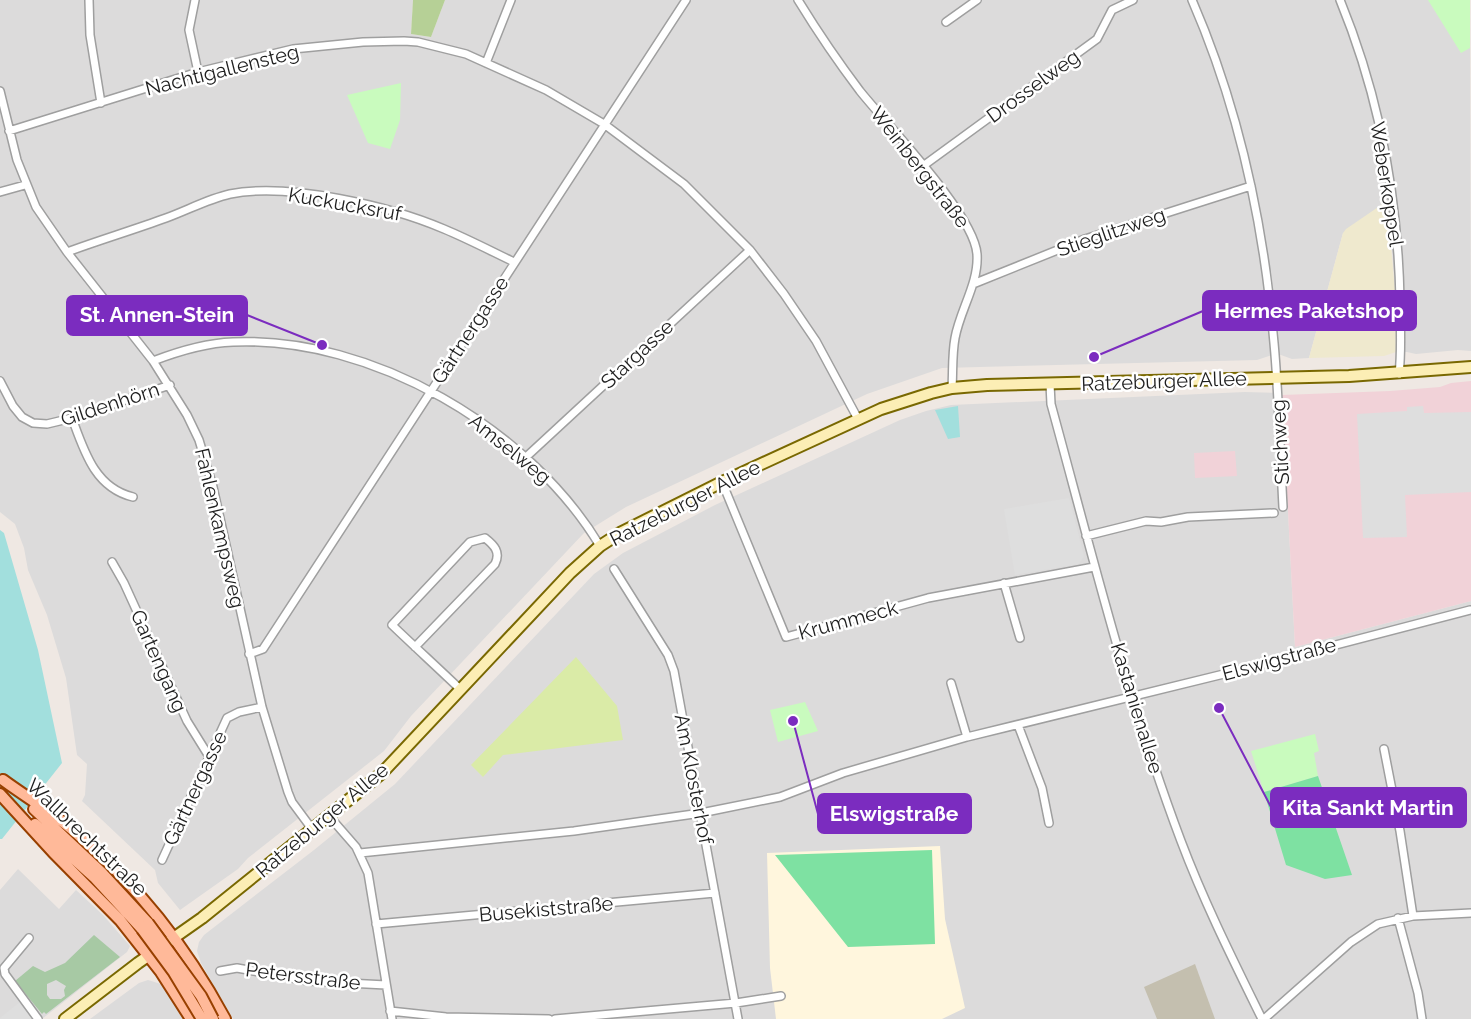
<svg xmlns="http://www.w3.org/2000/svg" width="1471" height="1019" viewBox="0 0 1471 1019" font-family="Raleway,sans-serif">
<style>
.residential{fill:#dcdbdb}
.commercial{fill:#f1d2d8}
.education{fill:#fff6dd}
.construction{fill:#c4bfaf}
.farmland{fill:#efe9ce}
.grass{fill:#daeba7}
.forest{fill:#b6d096}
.cemetery{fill:#a7c9a4;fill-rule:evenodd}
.park{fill:#c9fbbe}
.pitch{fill:#7ee1a2}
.parking{fill:#dedede}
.water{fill:#a2dfdd}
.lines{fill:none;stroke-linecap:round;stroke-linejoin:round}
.street-casing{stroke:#9f9f9f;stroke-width:10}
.secondary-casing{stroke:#796801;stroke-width:14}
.primary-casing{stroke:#984000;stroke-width:14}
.street{stroke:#fff;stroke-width:7}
.secondary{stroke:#fceeb5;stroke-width:10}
.primary{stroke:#ffb999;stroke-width:10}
.primary-bridge-casing{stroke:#984000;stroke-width:14;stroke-linecap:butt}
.primary-bridge{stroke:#ffb999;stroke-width:10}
.labels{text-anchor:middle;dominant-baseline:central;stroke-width:5;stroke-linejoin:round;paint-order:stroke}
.street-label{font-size:20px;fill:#1e1e1e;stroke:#fff}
.leader{fill:none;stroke:#7b2cbf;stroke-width:2}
.callout-dot{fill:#7b2cbf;stroke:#fff;stroke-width:2}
.callout{fill:#7b2cbf;stroke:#7b2cbf;stroke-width:2}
.callout-label{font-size:21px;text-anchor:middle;font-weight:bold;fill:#fff}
</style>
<rect width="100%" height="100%" fill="#efe8e3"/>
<path class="residential" d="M 0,0 L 413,0 L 411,34 L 431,37 L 445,0 L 1470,0 L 1471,351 L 1458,350 L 1416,354 L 1407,352 L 1396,352 L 1395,291 L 1391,237 L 1343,233 L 1309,358 L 1292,359 L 1281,355 L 1269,356 L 1257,360 L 942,368 L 867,394 L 626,507 L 584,533 L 411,716 L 384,751 L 248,858 L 238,869 L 180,910 L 158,883 L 155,870 L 82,801 L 85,795 L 87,764 L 77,755 L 66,678 L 47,615 L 28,570 L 24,548 L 15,524 L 0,512 Z
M 1245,392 L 1281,393 L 1282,395 L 1295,647 L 1471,601 L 1471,1019 L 233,1019 L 201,963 L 197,951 L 199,942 L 204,935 L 314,850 L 395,784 L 594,574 L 623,553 L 715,505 L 900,420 L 926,411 L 951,405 Z
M 18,869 L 59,909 L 76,890 L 103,915 L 130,946 L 127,952 L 42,1019 L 0,1019 L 0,890 Z
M 148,980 L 161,984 L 183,1019 L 90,1019 L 139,983 Z"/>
<path class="commercial" d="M 1471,381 L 1471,601 L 1295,647 L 1282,395 L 1390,391 L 1440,387 L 1451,383 Z
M 1235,451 L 1237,476 L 1195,478 L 1194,453 Z"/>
<path class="education" d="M 940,846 L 945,919 L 965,1008 L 942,1019 L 776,1019 L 770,968 L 767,853 Z"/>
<path class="construction" d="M 1195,964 L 1215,1019 L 1157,1019 L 1144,987 Z"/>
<path class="farmland" d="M 1387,201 L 1395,291 L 1396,352 L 1384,356 L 1309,358 L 1343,233 L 1346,229 Z"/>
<path class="grass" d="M 576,657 L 617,706 L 623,740 L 503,755 L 483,777 L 471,765 Z"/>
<path class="forest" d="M 413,0 L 445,0 L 431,37 L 411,34 Z"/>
<path class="cemetery" d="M 94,935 L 120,957 L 46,1014 L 44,1012 L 42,1014 L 15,981 L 33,966 L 45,972 L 65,963 ZM 56,980 L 66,986 L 64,990 L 65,996 L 61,999 L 50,999 L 47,995 L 47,984 Z"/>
<path class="park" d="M 1428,0 L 1470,0 L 1470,48 L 1461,53 Z
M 401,83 L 400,120 L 390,149 L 368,143 L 347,95 Z
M 805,702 L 818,731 L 778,742 L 770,710 Z
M 1315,734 L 1319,751 L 1314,753 L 1318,776 L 1264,792 L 1251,751 Z"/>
<path class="pitch" d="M 1318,776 L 1352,875 L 1325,879 L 1286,865 L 1264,792 Z
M 932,850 L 935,944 L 848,947 L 775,855 Z"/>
<path class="parking" d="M 1423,406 L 1424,413 L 1471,412 L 1471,492 L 1405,495 L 1407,537 L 1363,538 L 1357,414 L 1407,411 L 1407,407 Z
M 1069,498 L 1084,556 L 1079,564 L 1015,575 L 1004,509 Z
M 20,1002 L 33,1019 L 0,1019 L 0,1018 Z"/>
<path class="water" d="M 958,406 L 960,437 L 948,439 L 935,410 Z
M 0,530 L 4,533 L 38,650 L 62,763 L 2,839 L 0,839 Z"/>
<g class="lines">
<defs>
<path id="street" d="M 89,0 L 90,35 L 101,103
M 195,0 L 189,30 L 198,72
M 798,0 C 817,31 838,62 860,91 C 887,125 974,214 977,254 C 979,283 960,310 955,338 C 952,354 953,371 952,388
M 1192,0 C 1239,108 1264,226 1274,343 C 1279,397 1280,452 1283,507
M 1340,0 C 1379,95 1398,198 1400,300 C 1400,325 1402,349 1399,374
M 946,22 L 977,0
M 486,63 L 511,0
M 0,91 L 17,160 L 36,207 L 67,252 L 153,361 L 187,415 L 199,440 L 213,487 L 262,707 L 288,792 L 292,802 L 312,829
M 9,131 L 198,72 L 293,49 L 363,42 L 404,41 L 418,42 L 466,54 L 546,90 L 604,124 L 684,184 L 750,250 L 784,294 L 816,341 L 858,419
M 923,166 L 1097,39 L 1112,10 L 1133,0
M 0,192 L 25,185
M 67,252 C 100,240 133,230 166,218 C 188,210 208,199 230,194 C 288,182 390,206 444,229 C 468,239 491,251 514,262
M 973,284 L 1085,239 L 1251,186
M 153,361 C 179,351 205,343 233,342 C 372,336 529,428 600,546
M 0,381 L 13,406 L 22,417 L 33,423 L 47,424 L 72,418 L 170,385
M 1050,384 L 1051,404 C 1091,550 1127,698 1181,841 C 1204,902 1233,960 1262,1019
M 72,418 C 84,451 95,488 133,497
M 525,458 L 750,250
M 722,482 L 786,637 L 928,598 L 1094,567
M 1086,536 L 1146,521 L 1161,522 L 1188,517 L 1274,513
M 112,562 L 124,583 L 187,721 L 210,758
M 614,569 L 668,655 L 674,671 L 738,1019
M 1004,583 L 1020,638
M 415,647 L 495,564 C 501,552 494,545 485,538 L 470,542 L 392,625 C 415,647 438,668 461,690
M 249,654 L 263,649 L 686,0
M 951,683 L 967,737
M 1018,725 L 1042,788 L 1049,823
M 1384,749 L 1400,831 L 1413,916
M 329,816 L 356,847 L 368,873 L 392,1019
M 360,853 L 574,831 L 701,813 L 780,797 L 843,773 L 967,737 L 1232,672 L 1470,610
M 162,860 L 227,718 L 239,712 L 262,707
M 1398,918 L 1418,993 L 1422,1019
M 376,924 L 715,893
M 29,938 L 4,968 L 5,974 L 38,1019
M 220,971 L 237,968 L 309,981 L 386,985
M 390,1011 L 446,1017 L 549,1019
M 555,1019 L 736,1003 L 781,996
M 1264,1019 L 1351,942 L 1378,924 L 1413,916 L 1471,913"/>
<path id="secondary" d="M 65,1019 L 138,963 L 202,918 L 382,773 L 570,573 L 600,546 L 620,533 L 722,482 L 881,409 L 931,393 L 952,388 L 987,385 L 1349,376 L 1471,367"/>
<path id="primary" d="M 3,780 C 26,797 52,812 74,831 C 138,886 185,945 225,1019
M 0,794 L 53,852 L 120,920 L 161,972 L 191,1019
M 34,809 L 101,872 L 148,923
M 35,824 L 95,878 L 142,929"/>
</defs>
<use href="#street" class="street-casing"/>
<use href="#secondary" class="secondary-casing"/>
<use href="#primary" class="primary-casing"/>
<use href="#street" class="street"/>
<use href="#secondary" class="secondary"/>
<use href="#primary" class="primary"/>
<defs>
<path id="primary-bridge" d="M 148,923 L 201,996 L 213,1019
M 142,929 L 173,971 L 202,1019"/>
</defs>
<use href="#primary-bridge" class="primary-bridge-casing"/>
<use href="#primary-bridge" class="primary-bridge"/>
</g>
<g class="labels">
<g class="street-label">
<text transform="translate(222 70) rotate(-14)">Nachtigallensteg</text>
<text transform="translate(1033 86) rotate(-36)">Drosselweg</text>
<text transform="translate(920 167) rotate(52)">Weinbergstraße</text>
<text transform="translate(1387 184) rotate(81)">Weberkoppel</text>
<text transform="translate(345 204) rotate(10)">Kuckucksruf</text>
<text transform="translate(1111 232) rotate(-19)">Stieglitzweg</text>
<text transform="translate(470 330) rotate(-57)">Gärtnergasse</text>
<text transform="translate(637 354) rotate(-43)">Stargasse</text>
<text transform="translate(1164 381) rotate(-2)">Ratzeburger Allee</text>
<text transform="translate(110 404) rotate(-18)">Gildenhörn</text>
<text transform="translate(1280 442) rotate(-93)">Stichweg</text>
<text transform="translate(510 449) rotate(39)">Amselweg</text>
<text transform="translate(685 503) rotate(-27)">Ratzeburger Allee</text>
<text transform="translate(220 528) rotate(77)">Fahlenkampsweg</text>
<text transform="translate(848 620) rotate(-15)">Krummeck</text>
<text transform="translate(1279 659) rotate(-15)">Elswigstraße</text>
<text transform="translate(159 661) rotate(66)">Gartengang</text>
<text transform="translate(1137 708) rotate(73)">Kastanienallee</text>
<text transform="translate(694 779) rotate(79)">Am Klosterhof</text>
<text transform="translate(195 788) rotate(-65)">Gärtnergasse</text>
<text transform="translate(322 820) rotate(-40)">Ratzeburger Allee</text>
<text transform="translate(87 837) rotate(44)">Wallbrechtstraße</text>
<text transform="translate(546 909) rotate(-5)">Busekiststraße</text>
<text transform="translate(303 976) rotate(7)">Petersstraße</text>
</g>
</g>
<path class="leader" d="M1094 357L1203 311M322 345L247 315M1219 708L1271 807M793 721L818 814"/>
<g class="callout-dot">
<circle cx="1094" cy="357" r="6"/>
<circle cx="322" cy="345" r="6"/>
<circle cx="1219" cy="708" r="6"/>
<circle cx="793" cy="721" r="6"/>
</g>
<g class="callout">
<rect x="1203" y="291" width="213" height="39" rx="6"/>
<rect x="67" y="296" width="180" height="39" rx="6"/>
<rect x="1271" y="788" width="195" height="39" rx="6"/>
<rect x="818" y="794" width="153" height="39" rx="6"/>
</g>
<g class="callout-label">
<text x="1309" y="318">Hermes Paketshop</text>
<text x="157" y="322">St. Annen-Stein</text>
<text x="1368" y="815">Kita Sankt Martin</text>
<text x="894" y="821">Elswigstraße</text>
</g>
</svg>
